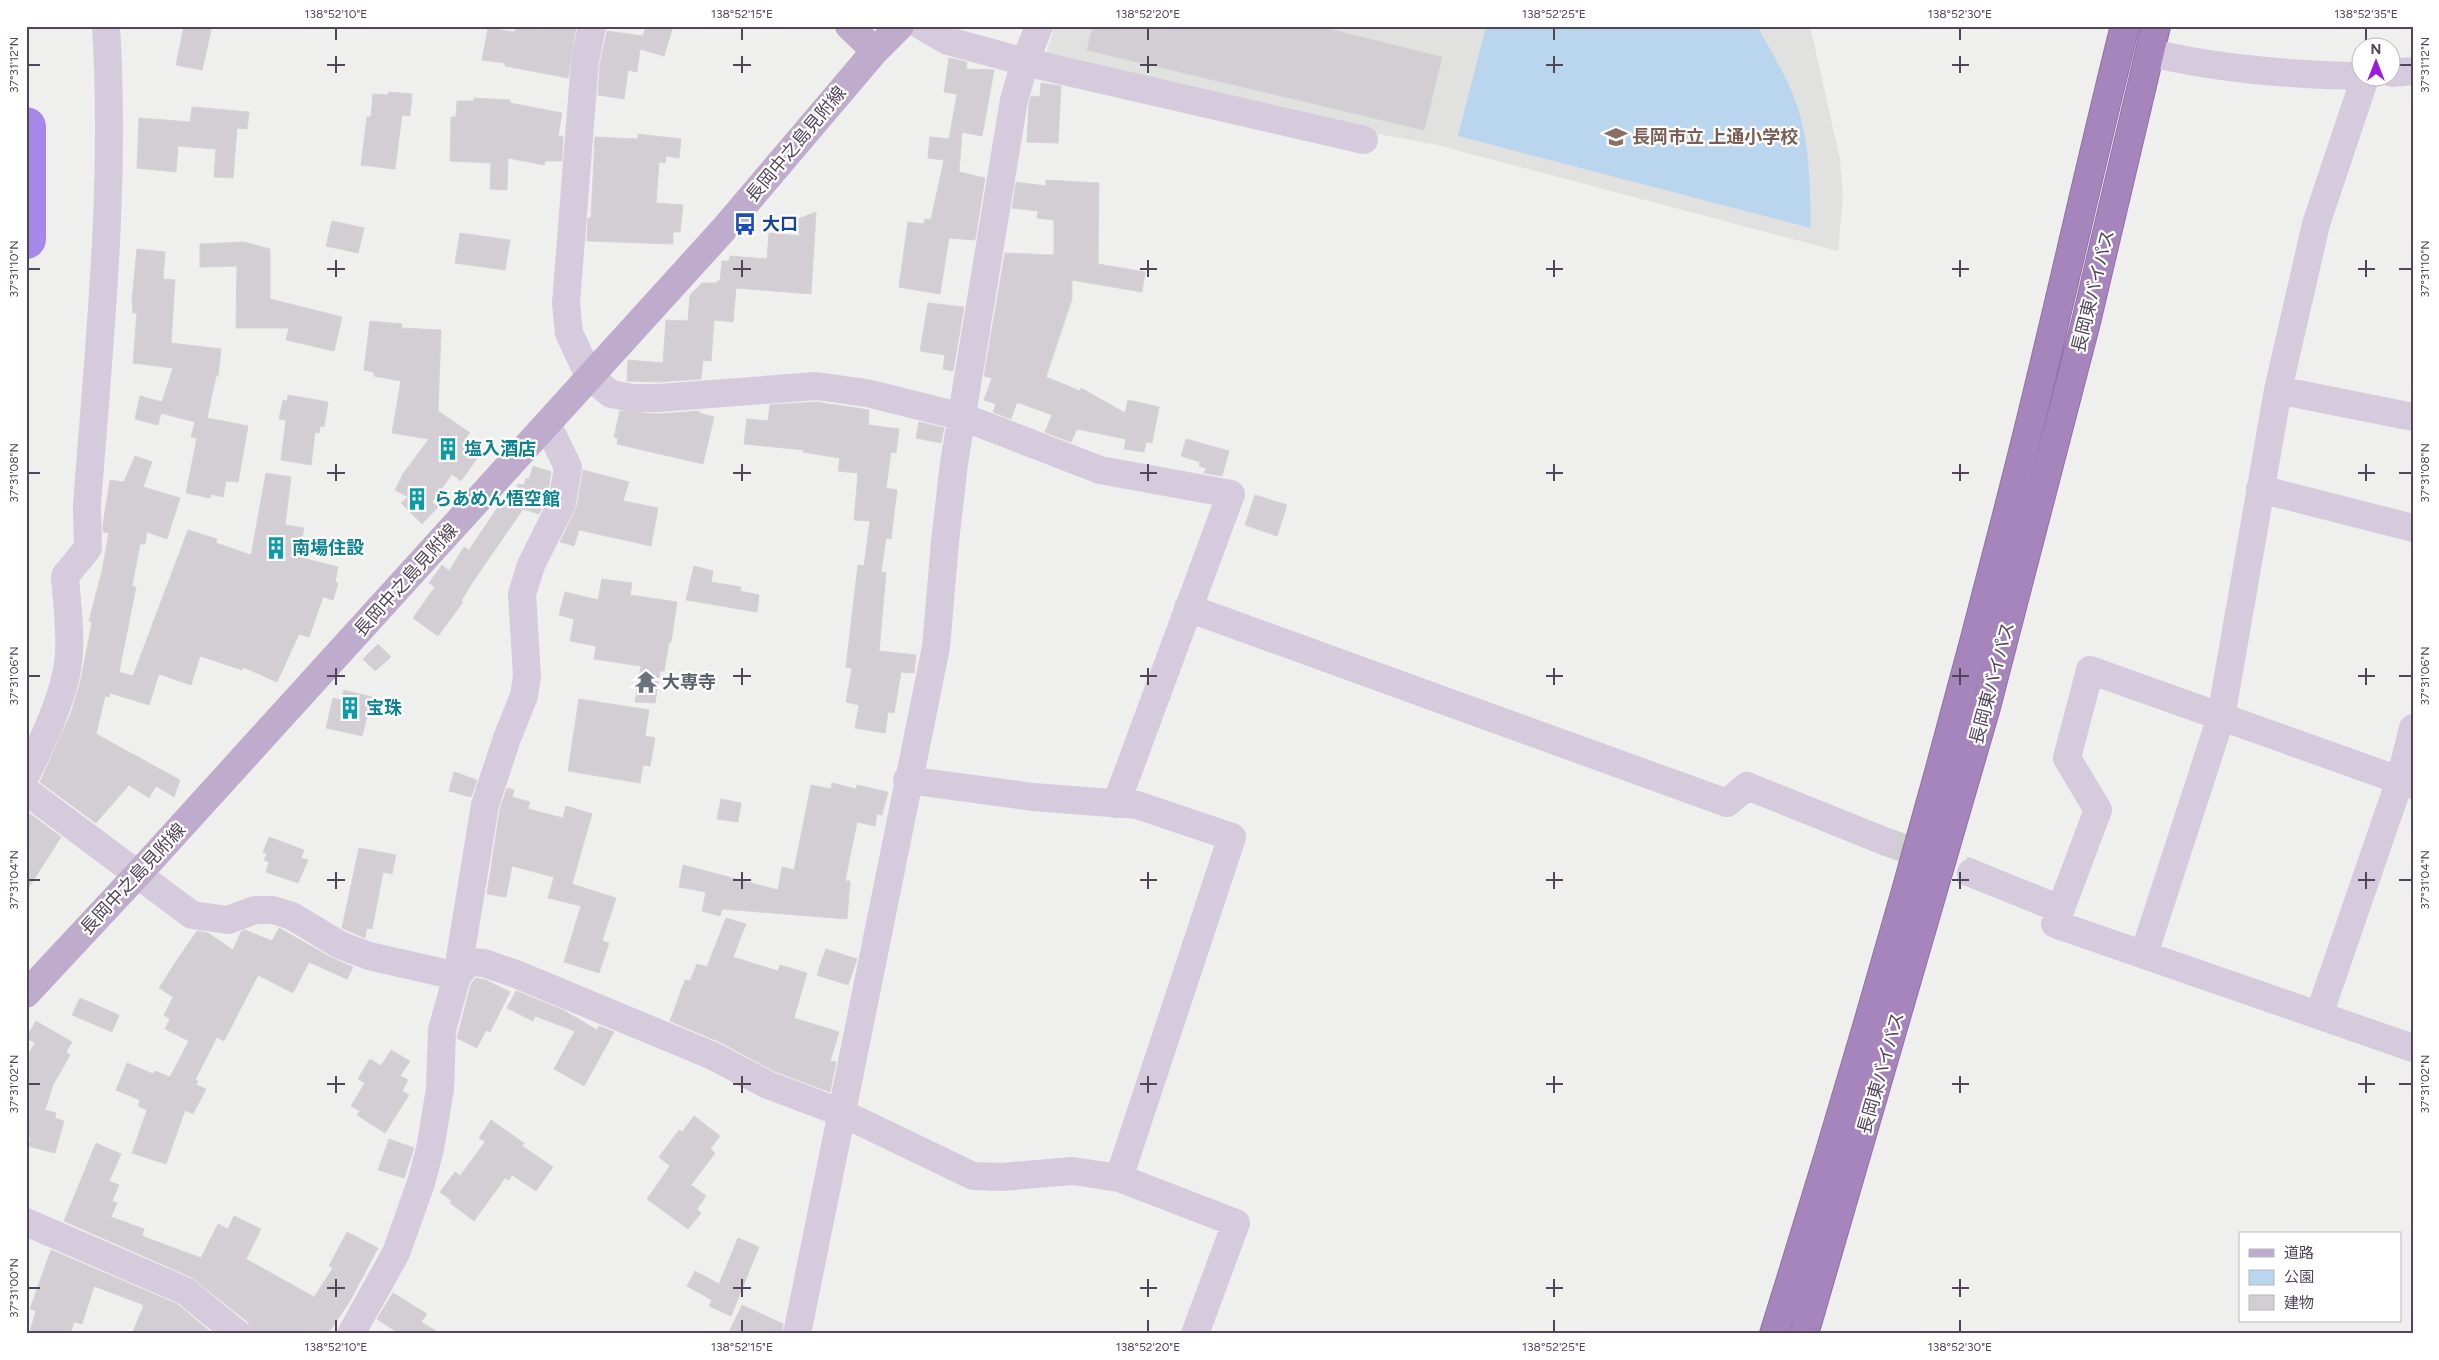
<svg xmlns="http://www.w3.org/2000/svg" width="2439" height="1360" viewBox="0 0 2439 1360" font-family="Figtree,'Noto Sans JP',sans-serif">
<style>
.education{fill:#e1e1df}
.green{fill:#bad5ee}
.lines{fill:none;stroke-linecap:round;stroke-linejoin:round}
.river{stroke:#a688eb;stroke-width:40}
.building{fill:#d3cdd4;stroke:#d7d1d9}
.minor-tunnel{stroke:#cfced0;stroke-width:28;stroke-dasharray:28 14;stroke-linecap:butt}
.highway-casing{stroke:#9270a8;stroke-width:30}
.minor{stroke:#d5cbdd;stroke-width:28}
.major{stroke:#bfaccc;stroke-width:28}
.highway{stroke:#a684bc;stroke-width:28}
.ticks{fill:none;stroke:#51455a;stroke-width:2}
.labels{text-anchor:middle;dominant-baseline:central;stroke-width:4.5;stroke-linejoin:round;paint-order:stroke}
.education-label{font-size:18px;font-weight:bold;fill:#785e54;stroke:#fff;text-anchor:start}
.street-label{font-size:18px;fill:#51455a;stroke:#fff}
.transit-label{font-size:18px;font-weight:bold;fill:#164399;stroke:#fff;text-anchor:start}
.culture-label{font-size:18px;font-weight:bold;fill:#0d838f;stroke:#fff;text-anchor:start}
.worship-label{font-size:18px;font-weight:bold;fill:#5b616d;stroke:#fff;text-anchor:start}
.neatline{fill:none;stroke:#51455a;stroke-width:2}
.ticks-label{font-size:12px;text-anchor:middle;fill:#51455a}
</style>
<rect width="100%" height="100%" fill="#eff0ed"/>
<path class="education" d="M 1055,26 L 1810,26 L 1840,159 L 1843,198 L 1838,251 L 1437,145 L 1357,130 L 1046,53 Z"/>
<path class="green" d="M 1486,26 L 1757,26 C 1769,49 1784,71 1793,95 C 1810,136 1810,184 1811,228 L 1458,136 Z"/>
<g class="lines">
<path class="river" d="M 26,127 L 26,239"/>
</g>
<path class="building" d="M 184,26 L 212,26 L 202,70 L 176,65 Z
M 516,26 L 546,30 L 547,26 L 576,27 L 568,78 L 505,66 L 505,63 L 482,60 L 488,28 L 515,32 Z
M 646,26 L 673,26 L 664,56 L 640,49 L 637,72 L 628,70 L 624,99 L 598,95 L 600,63 L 607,31 L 643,36 L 642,40 Z
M 1093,26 L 1317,26 L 1442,57 L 1424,130 L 1087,50 Z
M 949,58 L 967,62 L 966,69 L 994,70 L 982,136 L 962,132 L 959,172 L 985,178 L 975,240 L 949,238 L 940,294 L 899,287 L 908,222 L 924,224 L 925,219 L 931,220 L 944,160 L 928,158 L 930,137 L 949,139 L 957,94 L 944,92 Z
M 1041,83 L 1061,86 L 1058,143 L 1027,142 L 1029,103 L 1031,96 L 1040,97 Z
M 388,92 L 412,94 L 410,116 L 402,115 L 395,169 L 361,165 L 367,117 L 371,117 L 373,94 L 388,95 Z
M 474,98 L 510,100 L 510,103 L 562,113 L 558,136 L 563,136 L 562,161 L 545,161 L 544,165 L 508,158 L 507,190 L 490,189 L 491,163 L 450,161 L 451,117 L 456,117 L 457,101 L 474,101 Z
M 192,107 L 249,112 L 247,129 L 237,128 L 233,178 L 214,177 L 216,149 L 178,146 L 176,172 L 137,168 L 139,118 L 190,122 Z
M 638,134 L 681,139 L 679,158 L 666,156 L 665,163 L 659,162 L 656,203 L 683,205 L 680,232 L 673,232 L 673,244 L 587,241 L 588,218 L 591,218 L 595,137 L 638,139 Z
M 1046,180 L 1099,183 L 1098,264 L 1145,272 L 1142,292 L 1072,280 L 1072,299 L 1046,377 L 1080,391 L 1081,388 L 1125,413 L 1128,400 L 1159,407 L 1152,443 L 1146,442 L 1144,452 L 1124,449 L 1126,439 L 1077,429 L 1071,442 L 1045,432 L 1052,415 L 1017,402 L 1011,419 L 993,412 L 996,404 L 984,400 L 992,378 L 984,376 L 1005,253 L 1054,255 L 1054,220 L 1037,218 L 1038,211 L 1012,208 L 1016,182 L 1046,186 Z
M 816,212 L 811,294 L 736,288 L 733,322 L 714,320 L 711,361 L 703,360 L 701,379 L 657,382 L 627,381 L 628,360 L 663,363 L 666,320 L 688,321 L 690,295 L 702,283 L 717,283 L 717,281 L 720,281 L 722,261 L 729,261 L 730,256 L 767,259 L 769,233 L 800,236 L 795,220 Z
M 332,221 L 364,228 L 358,253 L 326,246 Z
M 460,233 L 510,240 L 505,270 L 455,263 Z
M 244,242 L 270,249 L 270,299 L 342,317 L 334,351 L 286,340 L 289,328 L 236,328 L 237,266 L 200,267 L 200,244 Z
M 137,249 L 165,252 L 163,279 L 175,280 L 171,343 L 221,349 L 218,376 L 216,376 L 207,418 L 248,426 L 238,482 L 226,481 L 223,497 L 211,494 L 210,498 L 186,493 L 197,438 L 191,437 L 195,422 L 161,413 L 158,425 L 135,419 L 140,396 L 162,402 L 173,368 L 133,363 L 137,313 L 133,313 L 132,300 Z
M 928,303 L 964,307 L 953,371 L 943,369 L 945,355 L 920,351 Z
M 370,321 L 402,324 L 401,328 L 441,330 L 438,411 L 470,433 L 466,437 L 477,445 L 471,453 L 478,457 L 461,481 L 452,474 L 432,502 L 438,507 L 422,524 L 401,503 L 408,497 L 395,490 L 403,474 L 429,439 L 392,433 L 401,381 L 374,376 L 374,372 L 364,370 Z
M 288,395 L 328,402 L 324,427 L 320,426 L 319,433 L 315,432 L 311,465 L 281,460 L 286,420 L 279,419 L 283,400 L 287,401 Z
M 816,402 L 869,410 L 868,425 L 899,429 L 896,453 L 891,452 L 886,488 L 897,490 L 891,539 L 886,538 L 881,572 L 886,573 L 879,651 L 916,655 L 914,673 L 901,672 L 894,713 L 888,712 L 885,733 L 855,728 L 859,705 L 846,702 L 852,668 L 846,667 L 858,565 L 864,566 L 870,521 L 854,520 L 858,473 L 838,471 L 840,458 L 803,452 L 804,450 L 744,444 L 747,419 L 768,421 L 770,405 Z
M 620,411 L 658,414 L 699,411 L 699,413 L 714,417 L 703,464 L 617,444 L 618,438 L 614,437 Z
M 919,422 L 944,428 L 941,443 L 916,438 Z
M 1186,439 L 1229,451 L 1222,476 L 1204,473 L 1206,468 L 1199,466 L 1200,462 L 1181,456 Z
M 135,456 L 152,462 L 143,487 L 180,498 L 167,539 L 147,532 L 145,544 L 140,544 L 132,586 L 136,587 L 119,672 L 133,676 L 188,530 L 217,539 L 216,543 L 251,555 L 266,473 L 291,477 L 285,525 L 304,528 L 298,557 L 338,567 L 335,582 L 338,583 L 333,600 L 323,597 L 309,637 L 299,634 L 277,682 L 243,667 L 242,670 L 200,656 L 191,685 L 159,674 L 149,705 L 110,693 L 109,697 L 105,696 L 96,734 L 180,780 L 174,797 L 156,786 L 149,798 L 129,785 L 96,823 L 40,782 L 71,713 L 81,679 L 92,622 L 89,621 L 102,571 L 109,533 L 103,532 L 103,524 L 110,480 L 124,482 Z
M 533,466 L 551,472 L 547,498 L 539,514 L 523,509 L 472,583 L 461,601 L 463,602 L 438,636 L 413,618 L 435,587 L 429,583 L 442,565 L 449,571 L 464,547 L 469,550 L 504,498 L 514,501 L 518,484 L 524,485 L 526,478 L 529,479 Z
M 583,470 L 629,482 L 623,501 L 658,508 L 651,546 L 579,530 L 574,546 L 560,542 L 577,506 Z
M 1255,495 L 1287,505 L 1277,536 L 1245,525 Z
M 694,566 L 713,571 L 711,582 L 741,587 L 740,591 L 759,595 L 757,612 L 686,600 Z
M 602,579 L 632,583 L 630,595 L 677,602 L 671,642 L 669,642 L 664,671 L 660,671 L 655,703 L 635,702 L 641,666 L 594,659 L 596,646 L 570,641 L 574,619 L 559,615 L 565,592 L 598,600 Z
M 378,644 L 391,657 L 375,671 L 363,659 Z
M 344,690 L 372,697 L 362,736 L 326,728 L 333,698 L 341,700 Z
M 579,699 L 649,710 L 645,736 L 655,738 L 650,766 L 643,765 L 640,783 L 568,771 Z
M 454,772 L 477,780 L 471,797 L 449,791 Z
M 832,783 L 856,789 L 857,785 L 888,792 L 882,815 L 877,814 L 875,826 L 857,822 L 845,881 L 850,881 L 847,919 L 722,909 L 720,916 L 702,911 L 706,892 L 679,887 L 683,865 L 778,890 L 782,867 L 794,870 L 811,785 L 831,789 Z
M 507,788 L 514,790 L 512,797 L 530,802 L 528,809 L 563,818 L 566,806 L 592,814 L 572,884 L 616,898 L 602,941 L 609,943 L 599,973 L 564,962 L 581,906 L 548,898 L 554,877 L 512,866 L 506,897 L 487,894 L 500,809 Z
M 721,799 L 741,803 L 738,822 L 717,819 Z
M 29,813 L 61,837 L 26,892 L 26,817 Z
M 269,837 L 304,850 L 301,858 L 308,860 L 298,883 L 266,872 L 269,862 L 264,860 L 267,854 L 263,852 Z
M 359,848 L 396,855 L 392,874 L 383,872 L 372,929 L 367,928 L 365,938 L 342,928 Z
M 726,918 L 746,924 L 733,957 L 778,971 L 780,965 L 807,973 L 794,1018 L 839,1032 L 830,1061 L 836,1062 L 830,1092 L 774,1071 L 720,1042 L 670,1021 L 685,980 L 690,981 L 697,964 L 707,967 Z
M 279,928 L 332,958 L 353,967 L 347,979 L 309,962 L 293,993 L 258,975 L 224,1041 L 217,1037 L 195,1080 L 198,1081 L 196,1085 L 206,1089 L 193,1114 L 185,1110 L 166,1164 L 132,1153 L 147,1110 L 138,1106 L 140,1100 L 116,1090 L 127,1063 L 153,1074 L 155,1071 L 170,1077 L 189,1041 L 165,1029 L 170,1019 L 164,1015 L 173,997 L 159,988 L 177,960 L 197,931 L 208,933 L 233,950 L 241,932 L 245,930 L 272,941 Z
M 826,949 L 857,959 L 848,985 L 817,975 Z
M 476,978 L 486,980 L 510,992 L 490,1032 L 486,1030 L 477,1048 L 457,1038 L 471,984 Z
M 516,991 L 563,1010 L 597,1030 L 599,1026 L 614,1032 L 584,1086 L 554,1069 L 575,1031 L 535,1016 L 533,1021 L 507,1008 Z
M 80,998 L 119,1015 L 112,1032 L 72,1015 Z
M 36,1021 L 72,1042 L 66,1052 L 70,1055 L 53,1085 L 45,1110 L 56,1113 L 55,1118 L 64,1121 L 55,1153 L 28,1146 L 31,1138 L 26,1137 L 26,1058 L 35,1043 L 26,1038 Z
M 391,1050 L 410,1061 L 400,1076 L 408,1080 L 402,1091 L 409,1095 L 385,1133 L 357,1115 L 360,1111 L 351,1106 L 365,1083 L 358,1079 L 370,1059 L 381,1066 Z
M 694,1116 L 720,1136 L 710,1149 L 715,1153 L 691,1185 L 706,1196 L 697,1209 L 701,1213 L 688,1229 L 647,1199 L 670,1166 L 659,1157 L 679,1130 L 682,1132 Z
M 491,1120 L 524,1143 L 522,1146 L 553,1167 L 536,1191 L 512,1175 L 509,1180 L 505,1178 L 474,1221 L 450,1203 L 452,1201 L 440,1192 L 455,1172 L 460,1176 L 485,1142 L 479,1138 Z
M 389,1139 L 414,1148 L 404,1178 L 378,1170 Z
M 96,1143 L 121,1154 L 109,1181 L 119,1185 L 112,1201 L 117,1203 L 111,1217 L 144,1229 L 142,1236 L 201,1258 L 218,1224 L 228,1229 L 234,1216 L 261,1229 L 246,1259 L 314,1297 L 333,1268 L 329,1266 L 347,1232 L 378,1248 L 351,1299 L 328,1334 L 253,1334 L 248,1322 L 191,1277 L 64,1221 Z
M 738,1238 L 759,1247 L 731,1316 L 709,1306 L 712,1300 L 687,1286 L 695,1271 L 719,1284 Z
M 51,1250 L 177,1304 L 213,1334 L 132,1334 L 144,1305 L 94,1286 L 82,1324 L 74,1322 L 70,1334 L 29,1334 L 36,1311 L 30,1309 Z
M 393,1293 L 427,1314 L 421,1322 L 441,1334 L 400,1334 L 377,1319 Z
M 742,1305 L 783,1324 L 782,1334 L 728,1334 Z"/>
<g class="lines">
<path class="minor-tunnel" d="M 1884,841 L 1971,873"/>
<defs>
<path id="highway" d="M 1774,1334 C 1865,1044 1948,751 2022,456 C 2058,313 2089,169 2125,26
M 1804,1334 L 1986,707 L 2086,322 L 2156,26"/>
</defs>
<use href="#highway" class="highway-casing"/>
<path class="minor" d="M 592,26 L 585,61 L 566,303 L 569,333 L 589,376 L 611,394 L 633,398 L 658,398 L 816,386 L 867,393 L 963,417 L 1100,470 L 1231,494 L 1116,804
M 922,26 L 948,41 L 1025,62 L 1364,140
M 2151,53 C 2220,69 2291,75 2362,76
M 2392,73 L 2413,71
M 2278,390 L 2413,417
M 2260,489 L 2413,528
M 1188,608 L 1727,803 L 1747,786 L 1884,841
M 26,775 C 42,742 58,710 66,675 C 73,644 67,608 65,576 L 88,548 L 87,505 C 99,346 116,186 106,26
M 907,780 L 1033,797 L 1137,805 L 1232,837 L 1119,1178
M 2413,785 L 2090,670 L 2067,758 L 2098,810 L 2055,924 L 2413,1048
M 26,791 L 192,915 L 228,920 L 255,910 L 273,910 L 292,916 L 340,945 L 369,956 L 457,976
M 1971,873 L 2060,909
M 2144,954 L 2221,717 L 2278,390 L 2316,224 L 2365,78
M 457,976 L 469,962 L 484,963 L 516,974 L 713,1056 L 768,1085 L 842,1113 L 973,1176 L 1002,1177 L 1073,1171 L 1119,1178 L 1236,1223 L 1195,1334
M 2319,1015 L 2400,780 L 2413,728
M 26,1222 L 185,1291 L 238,1334
M 351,1334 L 396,1253 L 421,1183 L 430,1149 L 440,1089 L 442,1030 L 457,976 L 485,805 L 507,738 L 524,696 L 527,676 L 522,594 L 531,565 L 562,503 L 568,467 L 547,424
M 797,1334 L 936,647 L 945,542 L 954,463 L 1014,100 L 1025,62 L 1039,26"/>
<path class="major" d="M 849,26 L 875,51
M 26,994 L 138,874 L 724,229 L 875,51 L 900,26"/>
<use href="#highway" class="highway"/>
</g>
<path class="ticks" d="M 336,28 L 336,40M 742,28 L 742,40M 1148,28 L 1148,40M 1554,28 L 1554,40M 1960,28 L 1960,40M 2366,28 L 2366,40M 336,56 L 336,73M 742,56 L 742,73M 1148,56 L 1148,73M 1554,56 L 1554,73M 1960,56 L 1960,73M 28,65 L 40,65M 327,65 L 345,65M 733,65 L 751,65M 1140,65 L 1157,65M 1546,65 L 1563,65M 1952,65 L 1969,65M 2399,65 L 2412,65M 336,260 L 336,277M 742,260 L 742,277M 1148,260 L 1148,277M 1554,260 L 1554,277M 1960,260 L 1960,277M 2366,260 L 2366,277M 28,269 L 40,269M 327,269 L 345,269M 733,269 L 751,269M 1140,269 L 1157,269M 1546,269 L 1563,269M 1952,269 L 1969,269M 2358,269 L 2375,269M 2399,269 L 2412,269M 336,464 L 336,481M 742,464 L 742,481M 1148,464 L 1148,481M 1554,464 L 1554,481M 1960,464 L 1960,481M 2366,464 L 2366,481M 28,473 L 40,473M 327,473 L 345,473M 733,473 L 751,473M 1140,473 L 1157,473M 1546,473 L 1563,473M 1952,473 L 1969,473M 2358,473 L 2375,473M 2399,473 L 2412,473M 336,668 L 336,685M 742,668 L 742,685M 1148,668 L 1148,685M 1554,668 L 1554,685M 1960,668 L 1960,685M 2366,668 L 2366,685M 28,676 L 40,676M 327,676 L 345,676M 733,676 L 751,676M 1140,676 L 1157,676M 1546,676 L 1563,676M 1952,676 L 1969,676M 2358,676 L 2375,676M 2399,676 L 2412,676M 336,872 L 336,889M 742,872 L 742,889M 1148,872 L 1148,889M 1554,872 L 1554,889M 1960,872 L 1960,889M 2366,872 L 2366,889M 28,880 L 40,880M 327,880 L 345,880M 733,880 L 751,880M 1140,880 L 1157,880M 1546,880 L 1563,880M 1952,880 L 1969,880M 2358,880 L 2375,880M 2399,880 L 2412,880M 336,1076 L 336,1093M 742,1076 L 742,1093M 1148,1076 L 1148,1093M 1554,1076 L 1554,1093M 1960,1076 L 1960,1093M 2366,1076 L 2366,1093M 28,1084 L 40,1084M 327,1084 L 345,1084M 733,1084 L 751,1084M 1140,1084 L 1157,1084M 1546,1084 L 1563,1084M 1952,1084 L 1969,1084M 2358,1084 L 2375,1084M 2399,1084 L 2412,1084M 336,1279 L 336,1297M 742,1279 L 742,1297M 1148,1279 L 1148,1297M 1554,1279 L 1554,1297M 1960,1279 L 1960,1297M 28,1288 L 40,1288M 327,1288 L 345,1288M 733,1288 L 751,1288M 1140,1288 L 1157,1288M 1546,1288 L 1563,1288M 1952,1288 L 1969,1288M 336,1320 L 336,1332M 742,1320 L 742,1332M 1148,1320 L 1148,1332M 1554,1320 L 1554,1332M 1960,1320 L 1960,1332"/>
<defs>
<symbol id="school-bare" viewBox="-9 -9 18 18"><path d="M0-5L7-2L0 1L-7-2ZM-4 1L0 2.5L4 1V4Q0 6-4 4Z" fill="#8d6e63" stroke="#fff" stroke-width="2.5" paint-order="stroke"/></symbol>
<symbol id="bus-bare" viewBox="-9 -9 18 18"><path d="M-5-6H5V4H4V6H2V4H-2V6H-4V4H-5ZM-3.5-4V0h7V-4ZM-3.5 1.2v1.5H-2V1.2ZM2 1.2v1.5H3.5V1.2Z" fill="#1a4fb4" stroke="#fff" stroke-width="2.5" paint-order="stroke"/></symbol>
<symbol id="building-bare" viewBox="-9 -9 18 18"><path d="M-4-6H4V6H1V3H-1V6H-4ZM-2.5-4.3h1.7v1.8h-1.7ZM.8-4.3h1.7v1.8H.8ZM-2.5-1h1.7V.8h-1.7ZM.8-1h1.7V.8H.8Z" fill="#0f9aa8" stroke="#fff" stroke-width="2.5" paint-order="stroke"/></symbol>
<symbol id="temple-bare" viewBox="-9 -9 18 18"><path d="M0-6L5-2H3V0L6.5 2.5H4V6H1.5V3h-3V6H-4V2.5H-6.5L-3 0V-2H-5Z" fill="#6b7280" stroke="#fff" stroke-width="2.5" paint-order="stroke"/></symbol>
</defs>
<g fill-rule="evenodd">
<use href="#school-bare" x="1600" y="121" width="32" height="32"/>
<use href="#bus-bare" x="729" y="208" width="32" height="32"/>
<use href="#building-bare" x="432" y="433" width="32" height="32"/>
<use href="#building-bare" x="401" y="483" width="32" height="32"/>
<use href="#building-bare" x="260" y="532" width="32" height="32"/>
<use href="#temple-bare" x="630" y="666" width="32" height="32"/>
<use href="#building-bare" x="334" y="692" width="32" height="32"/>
</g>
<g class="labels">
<g class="education-label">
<text x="1632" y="137">長岡市立 上通小学校</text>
</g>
<g class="street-label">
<text transform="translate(796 144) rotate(-50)">長岡中之島見附線</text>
<text transform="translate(2093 291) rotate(-76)">長岡東バイパス</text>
<text transform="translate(406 580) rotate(-48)">長岡中之島見附線</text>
<text transform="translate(1992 683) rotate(-75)">長岡東バイパス</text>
<text transform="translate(133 879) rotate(-47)">長岡中之島見附線</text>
<text transform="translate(1881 1073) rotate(-74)">長岡東バイパス</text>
</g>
<g class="transit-label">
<text x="762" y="224">大口</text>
</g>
<g class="culture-label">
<text x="464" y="449">塩入酒店</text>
<text x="434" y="499">らあめん悟空館</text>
<text x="292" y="548">南場住設</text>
<text x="366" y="708">宝珠</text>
</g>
<g class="worship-label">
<text x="662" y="682">大専寺</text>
</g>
</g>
<rect width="2439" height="1360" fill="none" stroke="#ffffff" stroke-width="55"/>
<rect x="2239" y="1232" width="162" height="90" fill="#ffffff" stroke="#b9b5bd"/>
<rect x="2249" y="1249" width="25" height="8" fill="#bfaccc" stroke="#b9b5bd"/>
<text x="2284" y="1258" font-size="15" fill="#51455a">道路</text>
<rect x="2249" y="1270" width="25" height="15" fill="#bad5ee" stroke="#b9b5bd"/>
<text x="2284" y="1282" font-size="15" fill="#51455a">公園</text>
<rect x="2249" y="1295" width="25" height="15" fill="#d3cdd4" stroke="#b9b5bd"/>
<text x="2284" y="1308" font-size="15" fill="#51455a">建物</text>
<g transform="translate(2376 62)"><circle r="24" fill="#ffffff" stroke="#b9b5bd"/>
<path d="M0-4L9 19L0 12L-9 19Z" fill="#9a1add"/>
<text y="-8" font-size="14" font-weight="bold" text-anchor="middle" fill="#51455a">N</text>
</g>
<rect x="28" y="28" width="2384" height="1304" class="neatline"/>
<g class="ticks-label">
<text x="336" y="18">138°52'10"E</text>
<text x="742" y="18">138°52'15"E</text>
<text x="1148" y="18">138°52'20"E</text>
<text x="1554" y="18">138°52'25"E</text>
<text x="1960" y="18">138°52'30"E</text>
<text x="2366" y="18">138°52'35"E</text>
<text transform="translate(14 65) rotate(-90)" y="4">37°31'12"N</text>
<text transform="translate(2425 65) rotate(-90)" y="4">37°31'12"N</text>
<text transform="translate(14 269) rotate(-90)" y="4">37°31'10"N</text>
<text transform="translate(2425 269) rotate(-90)" y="4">37°31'10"N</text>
<text transform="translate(14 473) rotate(-90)" y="4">37°31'08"N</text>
<text transform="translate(2425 473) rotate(-90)" y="4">37°31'08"N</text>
<text transform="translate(14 676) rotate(-90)" y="4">37°31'06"N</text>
<text transform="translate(2425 676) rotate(-90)" y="4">37°31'06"N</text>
<text transform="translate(14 880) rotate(-90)" y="4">37°31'04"N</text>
<text transform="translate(2425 880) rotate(-90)" y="4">37°31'04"N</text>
<text transform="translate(14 1084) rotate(-90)" y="4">37°31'02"N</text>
<text transform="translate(2425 1084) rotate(-90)" y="4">37°31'02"N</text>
<text transform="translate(14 1288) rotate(-90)" y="4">37°31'00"N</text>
<text x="336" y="1351">138°52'10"E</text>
<text x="742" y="1351">138°52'15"E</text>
<text x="1148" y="1351">138°52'20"E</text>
<text x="1554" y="1351">138°52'25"E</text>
<text x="1960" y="1351">138°52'30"E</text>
</g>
</svg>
